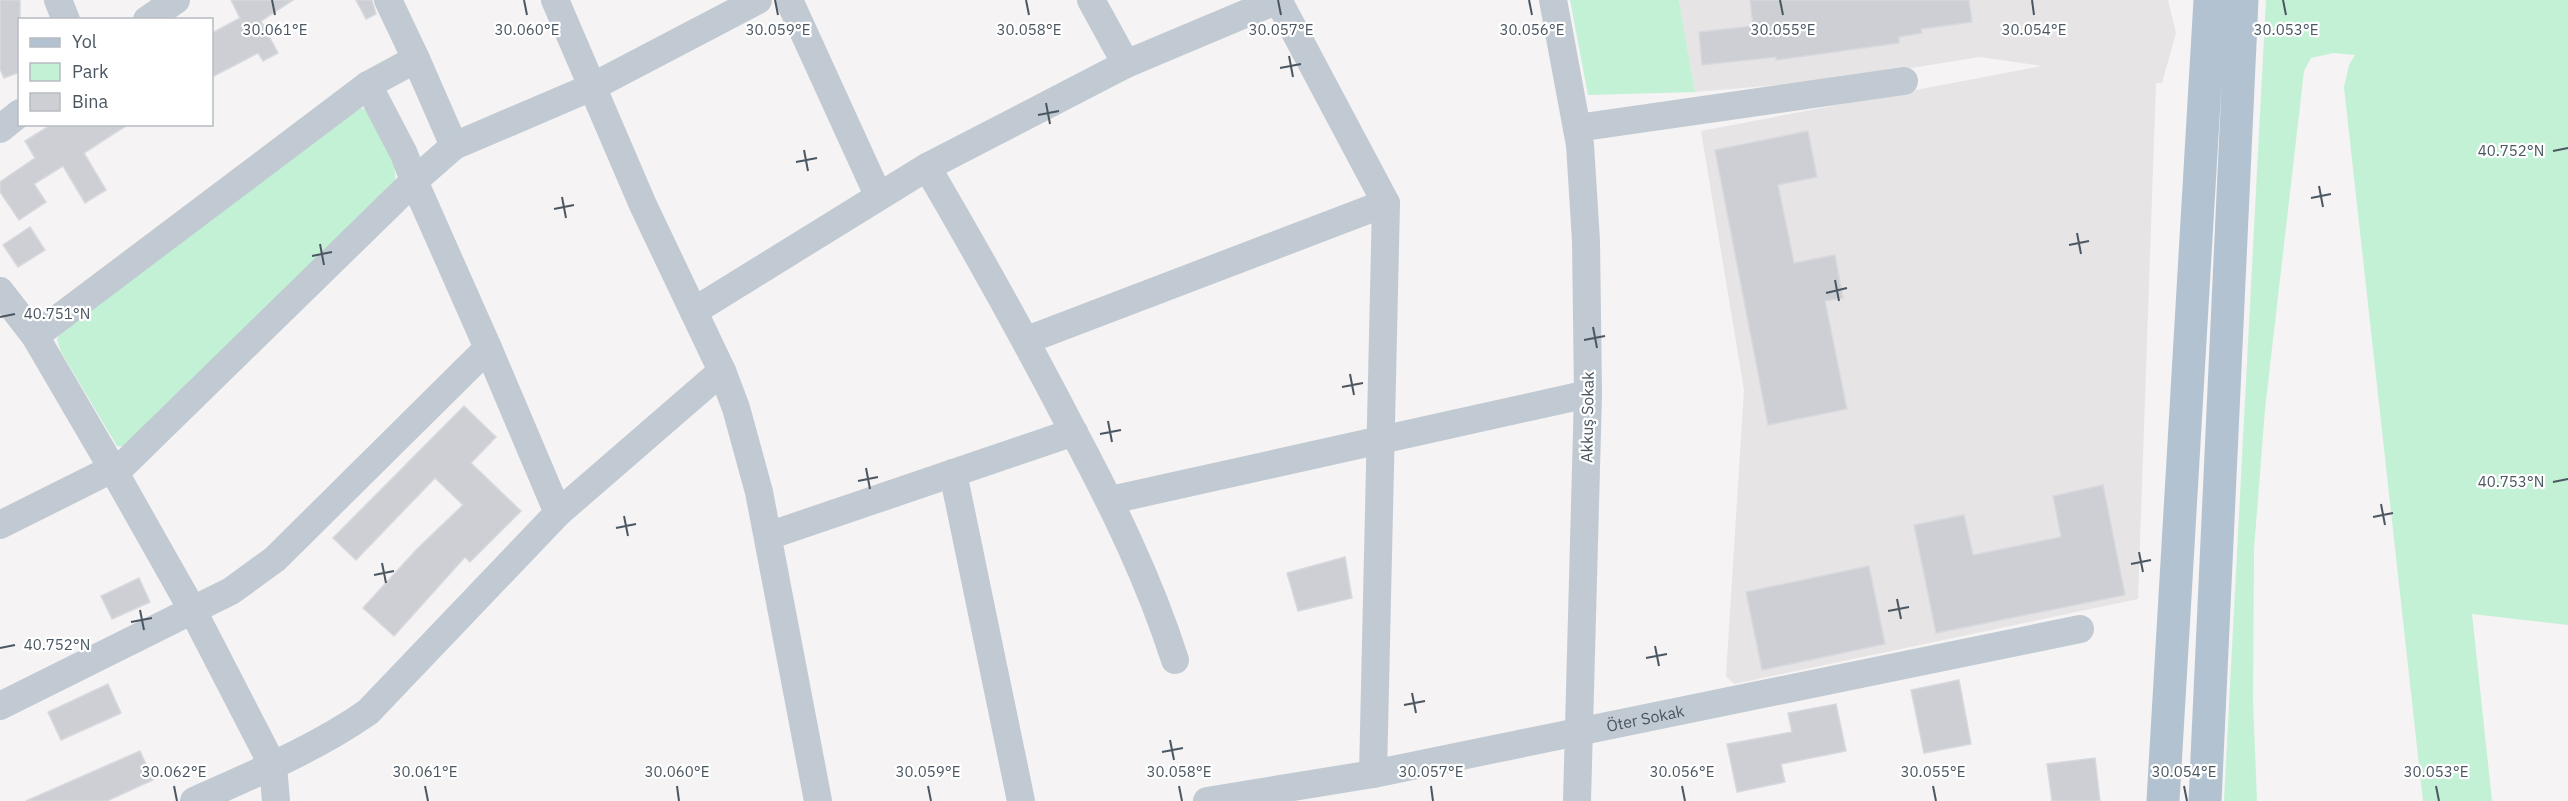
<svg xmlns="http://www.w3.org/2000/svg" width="2568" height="801" viewBox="0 0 2568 801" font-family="'IBM Plex Sans',sans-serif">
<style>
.education{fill:#e6e4e5}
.green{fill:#c3f1d5}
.building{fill:#cdcfd5;stroke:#d7d9de;stroke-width:1.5}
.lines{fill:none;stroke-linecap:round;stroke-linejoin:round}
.minor{stroke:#c1cad2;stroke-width:28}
.major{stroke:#b3c2d1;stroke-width:33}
.ticks{fill:none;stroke:#4a5661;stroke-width:2}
.labels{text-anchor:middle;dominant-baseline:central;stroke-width:4.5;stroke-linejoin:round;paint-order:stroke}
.street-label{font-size:16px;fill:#4a5661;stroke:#fff}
.ticks-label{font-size:15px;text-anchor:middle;fill:#4a5661;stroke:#fff;stroke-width:4.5;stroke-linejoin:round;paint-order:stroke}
</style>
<rect width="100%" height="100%" fill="#f5f3f3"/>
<path class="education" d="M 1679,0 L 2168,0 L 2176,33 L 2162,83 L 2156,83 L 2138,599 L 1734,684 L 1726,676 L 1744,390 L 1701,131 L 2042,66 L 1979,57 L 1838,80 L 1695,92 Z"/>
<path class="green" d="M 1570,0 L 1679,0 L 1695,92 L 1588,95 Z
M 2266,0 L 2568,0 L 2568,625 L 2472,614 L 2492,801 L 2423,801 L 2344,87 L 2349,65 L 2355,55 L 2333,53 L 2311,58 L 2304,71 L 2265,409 L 2254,549 L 2253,702 L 2257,801 L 2224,801 Z
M 357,107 C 361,108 366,109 370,112 C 384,124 400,169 394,186 L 126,447 L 117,446 L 61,352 L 57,340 L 59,333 Z"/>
<path class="building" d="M 0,0 L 20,0 L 20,72 L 4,78 L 0,69 Z
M 231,0 L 293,0 L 261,21 L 278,53 L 263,61 L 258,53 L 212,77 L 212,33 L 240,18 Z
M 356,0 L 372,0 L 376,14 L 366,19 Z
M 1750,0 L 1969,0 L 1972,22 L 1921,29 L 1922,33 L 1899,37 L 1899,43 L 1776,60 L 1776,57 L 1702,65 L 1699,32 L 1753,26 Z
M 52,124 L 129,124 L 84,153 L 106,190 L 85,203 L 63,166 L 34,184 L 46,202 L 19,220 L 0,192 L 0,182 L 35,158 L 25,141 Z
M 1808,131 L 1817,177 L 1778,185 L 1794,263 L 1835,255 L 1843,298 L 1825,301 L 1847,409 L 1768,425 L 1715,150 Z
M 30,227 L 45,250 L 18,267 L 3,245 Z
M 464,406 L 496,437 L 471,463 L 521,511 L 470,562 L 465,557 L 394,636 L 363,608 L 417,549 L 463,505 L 435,478 L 356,560 L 333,538 Z
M 2103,485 L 2125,595 L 1936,633 L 1914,525 L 1964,515 L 1973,555 L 2061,537 L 2053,496 Z
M 1345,557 L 1352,598 L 1298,611 L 1287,573 Z
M 1869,566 L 1885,644 L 1762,670 L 1746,592 Z
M 139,578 L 150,602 L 112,619 L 101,596 Z
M 1959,680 L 1971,744 L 1924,753 L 1911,690 Z
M 108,684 L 121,713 L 61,740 L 48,712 Z
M 1836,704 L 1846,751 L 1781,764 L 1785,782 L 1737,792 L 1727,744 L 1792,732 L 1788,713 Z
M 140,751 L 153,780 L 107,801 L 26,801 Z
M 2095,758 L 2100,801 L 2052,801 L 2047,764 Z"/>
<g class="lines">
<g class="minor">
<path d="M 58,0 L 66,20"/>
<path d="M 388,0 L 416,59"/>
<path d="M 555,0 L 643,205 L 722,371 L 736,408 L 759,492 L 818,801"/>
<path d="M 789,0 L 878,195"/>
<path d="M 1091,0 L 1126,64"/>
<path d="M 1278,0 L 1386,203 L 1373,774"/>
<path d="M 1553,0 L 1580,145 L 1586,241 L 1588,394 L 1577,801"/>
<path d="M 147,20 L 176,0"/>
<path d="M 368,85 L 416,59 L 454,146"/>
<path d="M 1577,128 L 1904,81"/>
<path d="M 0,129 L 20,113"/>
<path d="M 927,167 C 978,254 1027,342 1073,431 C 1113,506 1149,579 1175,660"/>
<path d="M 0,291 L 35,336"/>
<path d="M 694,311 L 927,167 L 1126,64 L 1278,0"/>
<path d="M 1027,340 L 1386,203"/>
<path d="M 115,473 L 193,611 L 273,766 L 276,801"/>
<path d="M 953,473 L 1021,801"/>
<path d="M 1111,500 L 1588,394"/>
<path d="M 558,513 L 722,371"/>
<path d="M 0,525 L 112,469"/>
<path d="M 768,536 L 1074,432"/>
<path d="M 0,706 L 231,591 L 275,559 L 488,348 L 414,181 L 404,154 L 368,85 L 35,336 L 115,473 L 414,181 L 454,146 L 592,87 L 758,0"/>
<path d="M 194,801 C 254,774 315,749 368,712 L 558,513 L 488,348"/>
<path id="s1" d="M 1207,801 L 1373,774 L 2080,629"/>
</g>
<path class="major" d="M 2163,801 L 2210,0
M 2205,801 L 2242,0"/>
</g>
<path class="ticks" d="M 272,0 L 275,15M 524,0 L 527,15M 775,0 L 778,15M 1026,0 L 1029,15M 1278,0 L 1281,15M 1529,0 L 1532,15M 1780,0 L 1783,15M 2032,0 L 2034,15M 2283,0 L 2286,15M 1289,56 L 1293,77M 1280,68 L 1301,64M 1046,103 L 1050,124M 1038,115 L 1059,111M 804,150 L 808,171M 2553,151 L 2568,148M 796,162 L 817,158M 2319,186 L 2323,207M 562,197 L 566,218M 2311,198 L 2331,194M 554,209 L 574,205M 2077,233 L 2081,254M 320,244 L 324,265M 2069,245 L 2089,241M 312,256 L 332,252M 1835,280 L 1839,301M 1826,293 L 1847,288M 0,317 L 15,314M 1593,327 L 1597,348M 1584,340 L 1605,336M 1350,374 L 1354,395M 1342,387 L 1363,383M 1108,421 L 1112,442M 1100,434 L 1121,430M 866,468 L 870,489M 858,481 L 878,477M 2553,482 L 2568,479M 2381,504 L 2385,525M 624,516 L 628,536M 2373,517 L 2393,513M 616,528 L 636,524M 2139,552 L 2143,572M 382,563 L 386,583M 2131,564 L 2151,560M 374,575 L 394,571M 1897,599 L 1901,619M 140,610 L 144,630M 1888,611 L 1909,607M 131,622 L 152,618M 1655,646 L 1659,666M 0,648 L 15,645M 1646,658 L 1667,654M 1412,693 L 1416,713M 1404,705 L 1425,701M 1170,740 L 1174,760M 1162,752 L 1183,748M 174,786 L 177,801M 425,786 L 428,801M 677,786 L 679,801M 928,786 L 931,801M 1179,786 L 1182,801M 1431,786 L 1433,801M 1682,786 L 1685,801M 1933,786 L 1936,801M 2184,786 L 2187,801M 2436,786 L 2439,801"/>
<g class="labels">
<g class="street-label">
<text transform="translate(1587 417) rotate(-89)">Akkuş Sokak</text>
<text stroke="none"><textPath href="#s1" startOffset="446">Öter Sokak</textPath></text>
</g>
</g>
<g class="ticks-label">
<text x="275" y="35">30.061°E</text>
<text x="527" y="35">30.060°E</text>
<text x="778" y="35">30.059°E</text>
<text x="1029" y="35">30.058°E</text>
<text x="1281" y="35">30.057°E</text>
<text x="1532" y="35">30.056°E</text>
<text x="1783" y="35">30.055°E</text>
<text x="2034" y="35">30.054°E</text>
<text x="2286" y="35">30.053°E</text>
<text x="2511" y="156">40.752°N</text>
<text x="57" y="319">40.751°N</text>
<text x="2511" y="487">40.753°N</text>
<text x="57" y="650">40.752°N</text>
<text x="174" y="777">30.062°E</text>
<text x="425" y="777">30.061°E</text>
<text x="677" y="777">30.060°E</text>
<text x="928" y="777">30.059°E</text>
<text x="1179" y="777">30.058°E</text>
<text x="1431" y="777">30.057°E</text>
<text x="1682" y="777">30.056°E</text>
<text x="1933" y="777">30.055°E</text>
<text x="2184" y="777">30.054°E</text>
<text x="2436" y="777">30.053°E</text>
</g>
<rect x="18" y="18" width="195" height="108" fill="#ffffff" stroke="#b7bbc0" stroke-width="1.5"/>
<rect x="30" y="38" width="30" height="9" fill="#b3c2d1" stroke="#b7bbc0" stroke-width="1.5"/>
<text x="72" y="48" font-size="18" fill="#4a5661">Yol</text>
<rect x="30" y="63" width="30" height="18" fill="#c3f1d5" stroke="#b7bbc0" stroke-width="1.5"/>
<text x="72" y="78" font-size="18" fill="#4a5661">Park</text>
<rect x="30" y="93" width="30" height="18" fill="#cdcfd5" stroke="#b7bbc0" stroke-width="1.5"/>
<text x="72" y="108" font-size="18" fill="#4a5661">Bina</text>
</svg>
